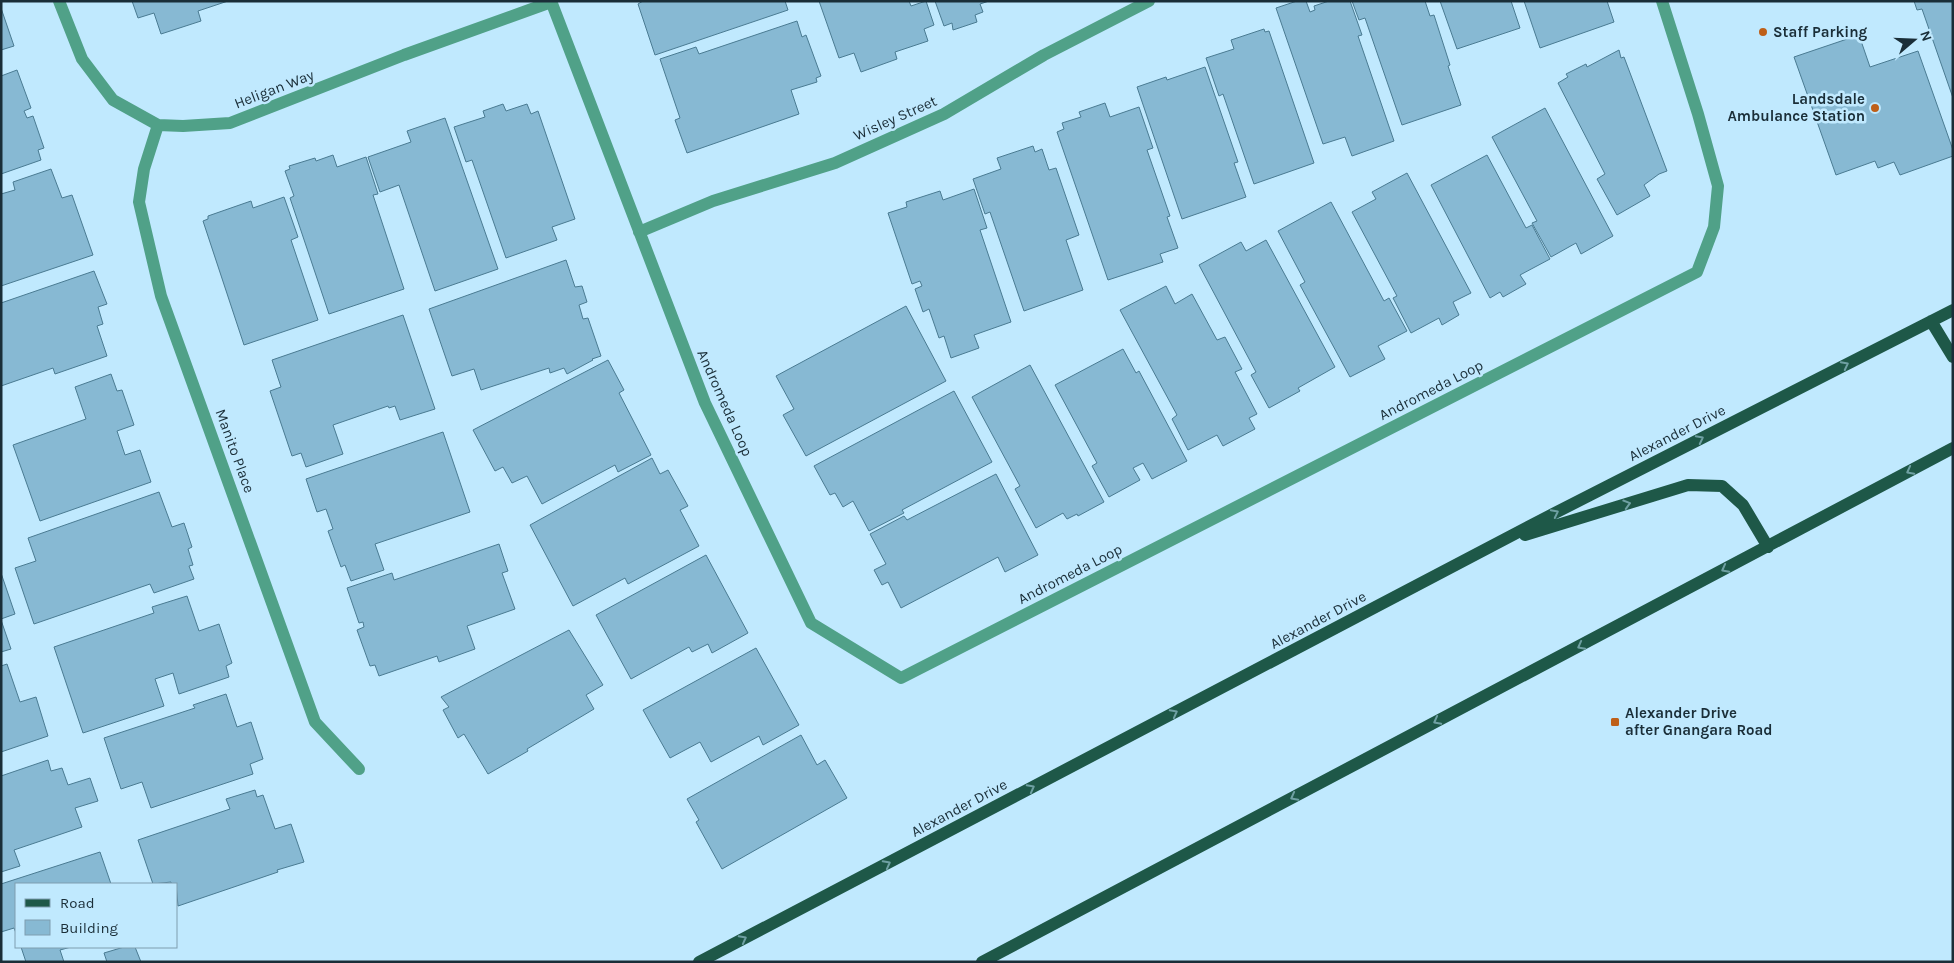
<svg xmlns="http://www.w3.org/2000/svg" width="1954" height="963" viewBox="0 0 1954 963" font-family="Karla,sans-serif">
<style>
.building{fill:#87b9d3;stroke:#4a7b92}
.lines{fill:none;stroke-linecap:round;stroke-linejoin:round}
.minor{stroke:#50a188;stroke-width:12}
.primary{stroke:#1e5848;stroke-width:12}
.oneway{stroke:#6fa0a3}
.poi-dot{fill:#be5f18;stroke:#c0e9fe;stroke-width:2}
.labels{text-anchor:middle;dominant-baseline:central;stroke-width:5;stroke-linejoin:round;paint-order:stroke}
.poi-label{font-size:15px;font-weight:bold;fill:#1a2e38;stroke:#c0e9fe;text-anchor:start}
.street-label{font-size:15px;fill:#1a2e38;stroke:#c0e9fe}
</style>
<rect width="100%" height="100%" fill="#c0e9fe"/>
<path class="building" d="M 132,1 L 228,1 L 198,11 L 201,21 L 161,34 L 154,13 L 138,18 Z
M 643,1 L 785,1 L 788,10 L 655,55 L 638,4 Z
M 819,1 L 909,1 L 911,6 L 926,1 L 934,25 L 924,29 L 928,41 L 895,52 L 897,59 L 861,72 L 854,53 L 839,58 Z
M 935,1 L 989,1 L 980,4 L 983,12 L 975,15 L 977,22 L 953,30 L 952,23 L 944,26 Z
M 1297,1 L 1306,1 L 1310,12 L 1315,10 L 1314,6 L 1329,1 L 1350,1 L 1362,35 L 1358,36 L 1394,141 L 1352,156 L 1345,137 L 1323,144 L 1276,8 Z
M 1352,1 L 1425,1 L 1430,16 L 1434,15 L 1450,65 L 1448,66 L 1461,105 L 1402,125 L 1365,18 L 1359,20 Z
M 1440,1 L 1511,1 L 1520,28 L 1457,49 Z
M 1524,1 L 1607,1 L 1614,22 L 1540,48 Z
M 1914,1 L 1953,1 L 1953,98 L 1922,9 L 1917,10 Z
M 1,8 L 14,46 L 1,50 Z
M 797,21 L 802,37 L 806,35 L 821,76 L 816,78 L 817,82 L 791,90 L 799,114 L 687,153 L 675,120 L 680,118 L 660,59 L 696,47 L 699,54 Z
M 1264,29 L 1265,32 L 1269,31 L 1314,163 L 1254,184 L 1223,94 L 1219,96 L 1206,58 L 1234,49 L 1231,40 Z
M 1859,35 L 1870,67 L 1918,51 L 1953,150 L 1953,156 L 1900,175 L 1894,162 L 1878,168 L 1875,161 L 1836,175 L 1794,57 Z
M 1619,50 L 1621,58 L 1624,57 L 1667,171 L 1659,174 L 1644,185 L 1650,196 L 1617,215 L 1597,179 L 1605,174 L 1558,83 L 1568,77 L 1566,74 L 1586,64 L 1587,67 Z
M 1205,67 L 1238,162 L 1234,163 L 1246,197 L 1182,219 L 1137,87 L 1166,77 L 1167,80 Z
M 17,70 L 31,108 L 24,111 L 27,118 L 33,116 L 44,148 L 38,150 L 41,160 L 1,174 L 1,76 Z
M 1105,103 L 1110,117 L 1139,107 L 1153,148 L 1147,150 L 1170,216 L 1167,217 L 1178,248 L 1160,254 L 1163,262 L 1108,280 L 1057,132 L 1064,129 L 1062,123 L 1081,117 L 1079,112 Z
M 503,104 L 506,111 L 527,104 L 531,114 L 538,111 L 575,219 L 552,227 L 557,240 L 506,258 L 472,160 L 466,162 L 454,127 L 485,117 L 483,111 Z
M 1545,108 L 1613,236 L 1581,254 L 1576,243 L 1551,257 L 1532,223 L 1537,221 L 1492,137 Z
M 445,118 L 498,269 L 435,291 L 399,185 L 380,192 L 368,157 L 411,142 L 407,131 Z
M 1033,146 L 1035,152 L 1042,149 L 1049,170 L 1056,168 L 1079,235 L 1066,240 L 1083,290 L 1024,311 L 990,212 L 985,214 L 973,179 L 1001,169 L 997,158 Z
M 333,155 L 337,167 L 366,157 L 378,194 L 373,195 L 404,289 L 329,314 L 290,198 L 294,196 L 285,171 L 290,169 L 289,166 L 315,158 L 316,161 Z
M 1487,155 L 1526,228 L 1532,225 L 1550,259 L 1520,275 L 1526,284 L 1503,297 L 1500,292 L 1490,298 L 1431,185 Z
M 51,169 L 62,198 L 72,195 L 93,255 L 1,286 L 1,194 L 15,190 L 13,182 Z
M 1407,173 L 1471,293 L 1453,302 L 1459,315 L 1442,325 L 1439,318 L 1411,333 L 1393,298 L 1397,296 L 1352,212 L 1376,199 L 1372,192 Z
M 974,189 L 987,228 L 980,230 L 1011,322 L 974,335 L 979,348 L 951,358 L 944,336 L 939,338 L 929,309 L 923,312 L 915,289 L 922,286 L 920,281 L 912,284 L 888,213 L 907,207 L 906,202 L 940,191 L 943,200 Z
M 284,197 L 298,237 L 291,240 L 318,320 L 244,345 L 203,221 L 208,219 L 208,216 L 251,201 L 253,208 Z
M 1331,202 L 1384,301 L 1389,298 L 1407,331 L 1378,346 L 1385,359 L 1350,377 L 1300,285 L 1305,282 L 1278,231 Z
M 1266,240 L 1335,367 L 1298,388 L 1300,391 L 1269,408 L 1251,375 L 1256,372 L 1199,265 L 1241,242 L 1246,251 Z
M 566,260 L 575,287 L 582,286 L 587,302 L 579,305 L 583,319 L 588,318 L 601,356 L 592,359 L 593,360 L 567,374 L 564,368 L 550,373 L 549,368 L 481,390 L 474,369 L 452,376 L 429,309 Z
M 94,271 L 107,304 L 98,307 L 103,324 L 97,326 L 107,356 L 55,374 L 53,368 L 1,386 L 1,303 Z
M 1166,286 L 1175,304 L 1192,294 L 1217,340 L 1225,337 L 1242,369 L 1235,372 L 1257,414 L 1249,418 L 1255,429 L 1223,446 L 1217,435 L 1188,450 L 1172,419 L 1177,415 L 1120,310 Z
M 906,306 L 946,381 L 806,456 L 783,415 L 794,409 L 776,376 Z
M 403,315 L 435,409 L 400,420 L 395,406 L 389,408 L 388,406 L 333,425 L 343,454 L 306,467 L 301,453 L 292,456 L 270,391 L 281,387 L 272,360 Z
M 1123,349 L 1136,373 L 1139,371 L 1187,461 L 1152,479 L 1143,463 L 1133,468 L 1140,480 L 1109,497 L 1092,466 L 1097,463 L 1055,385 Z
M 608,360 L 624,390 L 619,393 L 651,455 L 618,472 L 615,465 L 542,504 L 527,476 L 512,483 L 503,467 L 495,471 L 473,430 Z
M 1030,365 L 1104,502 L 1078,516 L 1077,514 L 1067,519 L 1063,513 L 1036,528 L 1015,489 L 1020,486 L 972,397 Z
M 111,374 L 117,391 L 122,390 L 134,425 L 117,431 L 125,455 L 140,450 L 151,482 L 40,521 L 13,445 L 86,419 L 75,387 Z
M 954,391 L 992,462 L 902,510 L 904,513 L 869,531 L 853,501 L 843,507 L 835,493 L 830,495 L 814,466 Z
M 443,432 L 470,512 L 375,544 L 384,570 L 351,581 L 345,565 L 341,567 L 328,531 L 333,529 L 326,509 L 317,512 L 306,479 Z
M 652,458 L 660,474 L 668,470 L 688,506 L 680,510 L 699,546 L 628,584 L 625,578 L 573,606 L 530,525 Z
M 996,474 L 1038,555 L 1005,572 L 998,557 L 901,608 L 888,582 L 882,585 L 874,570 L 886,564 L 870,534 L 904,516 L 907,520 Z
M 159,492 L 172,527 L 184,523 L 192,547 L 188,549 L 193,565 L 189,566 L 194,579 L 154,593 L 150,584 L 34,624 L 15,568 L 36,561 L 28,538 Z
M 499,544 L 508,571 L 502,573 L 515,609 L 467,626 L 475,649 L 439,662 L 437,656 L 379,676 L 375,665 L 370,666 L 357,630 L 364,627 L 363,622 L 359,623 L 347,588 L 392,573 L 394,580 Z
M 706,555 L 748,633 L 712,653 L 708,644 L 692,652 L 689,647 L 631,679 L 596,615 Z
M 1,573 L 15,614 L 1,619 Z
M 187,596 L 199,631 L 219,624 L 232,663 L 226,666 L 229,677 L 179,694 L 173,673 L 155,679 L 164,706 L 83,733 L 54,647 L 154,613 L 152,607 Z
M 1,620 L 11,649 L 1,652 Z
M 569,630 L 603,685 L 586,695 L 594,709 L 527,749 L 528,751 L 488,774 L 464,734 L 458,738 L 443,710 L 449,707 L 441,697 Z
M 756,648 L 799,725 L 763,745 L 759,736 L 711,762 L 700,742 L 670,758 L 643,710 Z
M 7,664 L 20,702 L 36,697 L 48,736 L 1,752 L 1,666 Z
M 226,694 L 237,727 L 251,722 L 263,759 L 250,764 L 253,774 L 151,808 L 142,782 L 121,789 L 104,738 L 195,708 L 193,705 Z
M 801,735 L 817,765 L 825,760 L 847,798 L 722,869 L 696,822 L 699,820 L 687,799 Z
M 48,760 L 51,771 L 62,768 L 68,785 L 90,778 L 98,801 L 75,808 L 82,827 L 14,850 L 20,866 L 1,872 L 1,776 Z
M 255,790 L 257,797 L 263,795 L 275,829 L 291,824 L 304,862 L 277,870 L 278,872 L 178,906 L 176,884 L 171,884 L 171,882 L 153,884 L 138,840 L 230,809 L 226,799 Z
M 100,852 L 111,884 L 16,884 L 16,933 L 14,928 L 1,932 L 1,884 Z
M 21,947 L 71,947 L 60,950 L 64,962 L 26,962 Z
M 124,947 L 135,947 L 141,962 L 107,962 L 104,953 Z"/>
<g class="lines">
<path class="minor" d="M 59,1 L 82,59 L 113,100 L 158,125 L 183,126 L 230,123 L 404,55 L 551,2
M 551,1 L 705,403 L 811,623 L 901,678 L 1697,272 L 1714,227 L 1718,186 L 1698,114 L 1662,1
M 158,125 L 144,169 L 139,202 L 161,296 L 315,722 L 359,769
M 639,232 L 713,201 L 835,163 L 944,114 L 1044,55 L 1149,1"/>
<path class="primary" d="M 1931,321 L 1953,357
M 1525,535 L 1688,485 L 1722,486 L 1743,505 L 1768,547
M 699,962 L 1549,516 L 1953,310
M 982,962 L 1953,448"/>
</g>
<defs><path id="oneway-chevron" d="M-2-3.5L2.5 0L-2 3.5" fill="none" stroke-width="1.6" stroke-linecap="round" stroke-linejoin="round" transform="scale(1.25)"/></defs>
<g class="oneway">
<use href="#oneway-chevron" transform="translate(1845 365) rotate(-27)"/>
<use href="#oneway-chevron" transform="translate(1700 439) rotate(-27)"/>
<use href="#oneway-chevron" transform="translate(1910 471) rotate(152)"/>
<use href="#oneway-chevron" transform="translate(1627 504) rotate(-17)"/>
<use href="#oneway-chevron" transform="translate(1555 513) rotate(-27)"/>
<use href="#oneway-chevron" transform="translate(1725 569) rotate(152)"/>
<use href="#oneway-chevron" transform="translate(1581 646) rotate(152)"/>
<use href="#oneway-chevron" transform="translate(1174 713) rotate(-28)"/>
<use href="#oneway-chevron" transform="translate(1437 721) rotate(152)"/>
<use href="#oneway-chevron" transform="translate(1031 788) rotate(-28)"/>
<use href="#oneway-chevron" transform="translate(1294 797) rotate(152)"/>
<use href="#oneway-chevron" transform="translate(887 864) rotate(-28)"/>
<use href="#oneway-chevron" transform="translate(743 939) rotate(-28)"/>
</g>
<g class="poi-dot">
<circle cx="1763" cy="32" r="5"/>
<circle cx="1875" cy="108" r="5"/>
<rect x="1610" y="717" width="10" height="10" rx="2.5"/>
</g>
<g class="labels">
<g class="poi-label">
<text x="1773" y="32">Staff Parking</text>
<text x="1865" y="99" text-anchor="end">Landsdale<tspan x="1865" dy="17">Ambulance Station</tspan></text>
<text x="1625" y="713">Alexander Drive<tspan x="1625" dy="17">after Gnangara Road</tspan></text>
</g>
<g class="street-label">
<text transform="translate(274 89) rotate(-21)">Heligan Way</text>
<text transform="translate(895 118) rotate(-24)">Wisley Street</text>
<text transform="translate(1431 390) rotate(-27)">Andromeda Loop</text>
<text transform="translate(725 403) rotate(66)">Andromeda Loop</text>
<text transform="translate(1677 433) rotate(-27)">Alexander Drive</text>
<text transform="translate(235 451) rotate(70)">Manito Place</text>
<text transform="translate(1070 574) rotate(-27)">Andromeda Loop</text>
<text transform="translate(1318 620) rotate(-28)">Alexander Drive</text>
<text transform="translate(959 808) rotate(-28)">Alexander Drive</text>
</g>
</g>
<rect width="1954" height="963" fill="none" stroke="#1a2e38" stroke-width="5"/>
<rect x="15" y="883" width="162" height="65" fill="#c0e9fe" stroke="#7e9eaf"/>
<rect x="25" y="899" width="25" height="8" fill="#1e5848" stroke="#7e9eaf"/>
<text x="60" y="908" font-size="15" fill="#1a2e38">Road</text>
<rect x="25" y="920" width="25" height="15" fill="#87b9d3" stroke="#7e9eaf"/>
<text x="60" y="933" font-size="15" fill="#1a2e38">Building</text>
<g transform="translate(1914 40) rotate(71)" stroke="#c0e9fe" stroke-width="4" paint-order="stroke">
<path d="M0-4L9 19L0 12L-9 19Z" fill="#1a2e38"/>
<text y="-8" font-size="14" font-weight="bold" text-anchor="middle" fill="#1a2e38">N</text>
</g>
</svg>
